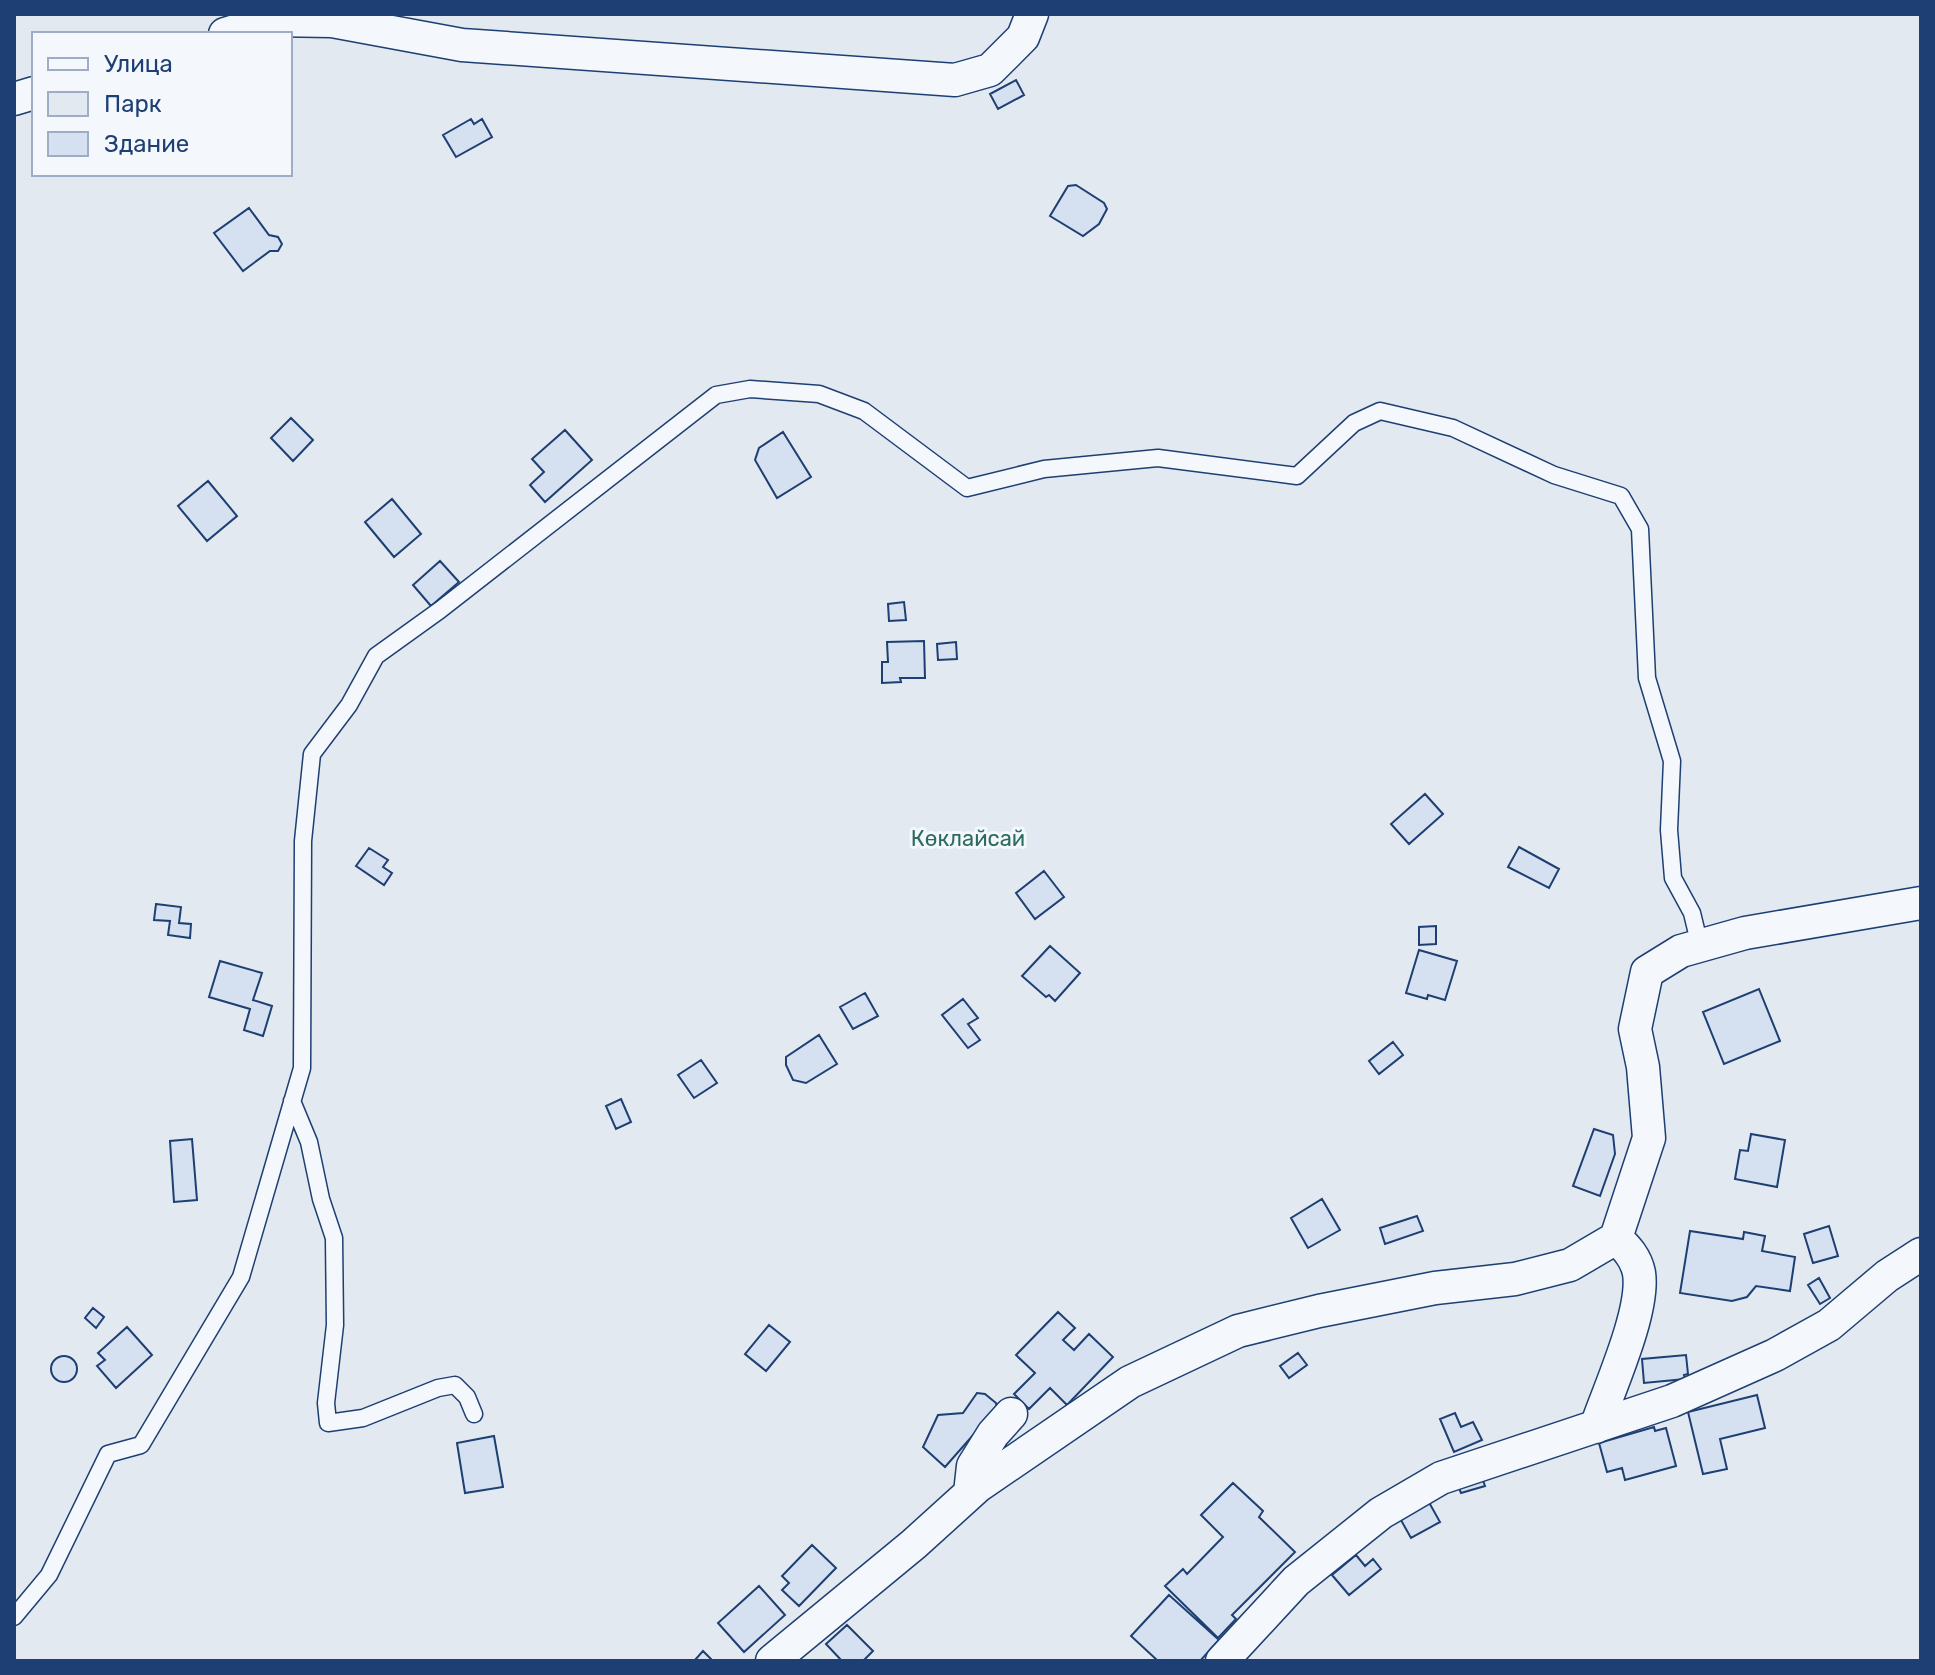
<svg xmlns="http://www.w3.org/2000/svg" width="1935" height="1675" viewBox="0 0 1935 1675" font-family="Rubik,sans-serif">
<style>
.green{fill:#e3e9f0;stroke:#687fa3;stroke-width:2;fill-rule:evenodd}
.building{fill:#d5e0f0;stroke:#1d3f73;stroke-width:2}
.lines{fill:none;stroke-linecap:round;stroke-linejoin:round}
.lane-casing{stroke:#1d3f73;stroke-width:19}
.street-casing{stroke:#1d3f73;stroke-width:35}
.lane{stroke:#f4f7fb;stroke-width:16}
.street{stroke:#f4f7fb;stroke-width:32}
.labels{text-anchor:middle;dominant-baseline:central;stroke-width:6;stroke-linejoin:round;paint-order:stroke}
.park-label{font-size:22px;fill:#2c6c60;stroke:#f4f7fb}
</style>
<rect width="100%" height="100%" fill="#f4f7fb"/>
<path class="green" d="M 14,14 L 1921,14 L 1921,1661 L 14,1661 ZM 34,34 L 290,34 L 290,174 L 34,174 Z"/>
<path class="building" d="M 1016,80 L 1024,95 L 998,109 L 990,94 Z
M 471,119 L 474,124 L 482,119 L 492,137 L 456,157 L 443,135 Z
M 1076,185 L 1104,203 L 1107,209 L 1099,224 L 1083,236 L 1050,216 L 1068,186 Z
M 249,208 L 269,235 L 278,237 L 282,244 L 278,251 L 270,251 L 243,271 L 214,233 Z
M 291,418 L 313,440 L 293,461 L 271,438 Z
M 565,430 L 592,460 L 545,502 L 530,485 L 544,472 L 532,459 Z
M 783,432 L 811,477 L 777,498 L 755,460 L 759,448 Z
M 208,481 L 237,516 L 207,541 L 178,506 Z
M 392,499 L 421,534 L 394,557 L 365,522 Z
M 440,561 L 459,582 L 431,606 L 413,585 Z
M 904,602 L 906,620 L 889,621 L 888,604 Z
M 924,641 L 925,678 L 900,678 L 901,682 L 882,683 L 882,662 L 888,662 L 887,642 Z
M 956,642 L 957,659 L 938,660 L 937,644 Z
M 1425,794 L 1443,814 L 1409,844 L 1391,824 Z
M 1519,847 L 1559,869 L 1549,888 L 1508,867 Z
M 369,848 L 388,860 L 383,867 L 392,873 L 384,885 L 356,866 Z
M 1044,871 L 1064,897 L 1035,919 L 1016,893 Z
M 156,904 L 181,907 L 179,923 L 191,924 L 190,938 L 168,935 L 170,921 L 154,920 Z
M 1436,926 L 1436,944 L 1419,945 L 1419,927 Z
M 1050,946 L 1080,973 L 1055,1001 L 1049,995 L 1046,997 L 1022,976 Z
M 1419,950 L 1457,961 L 1445,1000 L 1428,995 L 1427,999 L 1406,993 Z
M 220,961 L 262,973 L 253,1000 L 272,1006 L 263,1036 L 244,1030 L 250,1009 L 209,997 Z
M 1759,989 L 1780,1041 L 1724,1064 L 1703,1012 Z
M 865,993 L 878,1016 L 853,1029 L 840,1007 Z
M 963,999 L 978,1018 L 968,1024 L 980,1040 L 968,1048 L 942,1015 Z
M 819,1035 L 837,1064 L 806,1083 L 793,1080 L 786,1065 L 786,1057 Z
M 1393,1042 L 1403,1055 L 1379,1074 L 1369,1061 Z
M 701,1060 L 717,1083 L 694,1098 L 678,1075 Z
M 621,1099 L 631,1122 L 616,1129 L 606,1106 Z
M 1594,1129 L 1613,1135 L 1615,1154 L 1600,1196 L 1573,1186 Z
M 1751,1134 L 1785,1140 L 1777,1187 L 1735,1179 L 1740,1150 L 1748,1151 Z
M 192,1139 L 197,1200 L 174,1202 L 170,1141 Z
M 1322,1199 L 1340,1230 L 1308,1248 L 1291,1218 Z
M 1417,1216 L 1423,1231 L 1385,1244 L 1380,1228 Z
M 1829,1226 L 1838,1256 L 1813,1263 L 1804,1234 Z
M 1690,1231 L 1743,1239 L 1744,1232 L 1765,1236 L 1762,1251 L 1795,1257 L 1790,1291 L 1756,1286 L 1747,1297 L 1732,1301 L 1680,1293 Z
M 1819,1278 L 1830,1298 L 1820,1304 L 1808,1285 Z
M 93,1308 L 104,1317 L 96,1328 L 85,1318 Z
M 1058,1312 L 1075,1328 L 1063,1340 L 1074,1350 L 1089,1334 L 1113,1357 L 1067,1405 L 1050,1388 L 1029,1409 L 1014,1394 L 1035,1373 L 1016,1355 Z
M 769,1325 L 790,1342 L 766,1371 L 745,1354 Z
M 127,1327 L 152,1355 L 116,1388 L 97,1366 L 105,1360 L 98,1353 Z
M 1298,1353 L 1307,1365 L 1289,1378 L 1280,1366 Z
M 1686,1355 L 1688,1374 L 1684,1375 L 1685,1379 L 1644,1383 L 1642,1359 Z
M51 1369a13 13 0 1 1 26 0a13 13 0 1 1-26 0Z
M 977,1393 L 985,1394 L 996,1403 L 997,1408 L 945,1467 L 923,1447 L 938,1415 L 963,1413 Z
M 1757,1395 L 1765,1428 L 1720,1439 L 1727,1469 L 1703,1474 L 1688,1412 Z
M 1455,1413 L 1461,1427 L 1473,1422 L 1482,1440 L 1454,1452 L 1440,1419 Z
M 1654,1427 L 1655,1431 L 1666,1428 L 1676,1466 L 1625,1480 L 1622,1468 L 1607,1472 L 1599,1443 Z
M 494,1436 L 503,1487 L 465,1493 L 457,1443 Z
M 1480,1472 L 1485,1486 L 1461,1493 L 1456,1480 Z
M 1233,1483 L 1263,1511 L 1259,1517 L 1295,1552 L 1232,1615 L 1236,1619 L 1218,1638 L 1165,1586 L 1183,1569 L 1187,1574 L 1223,1537 L 1201,1515 Z
M 1426,1497 L 1440,1522 L 1411,1538 L 1397,1513 Z
M 812,1545 L 836,1568 L 799,1606 L 782,1590 L 789,1583 L 782,1576 Z
M 1356,1555 L 1365,1566 L 1373,1559 L 1381,1569 L 1349,1595 L 1332,1575 Z
M 759,1586 L 785,1615 L 744,1652 L 718,1623 Z
M 1169,1595 L 1219,1640 L 1200,1661 L 1158,1661 L 1131,1636 Z
M 847,1625 L 873,1651 L 863,1661 L 842,1661 L 826,1644 Z
M 703,1651 L 713,1661 L 694,1661 Z"/>
<g class="lines">
<defs>
<path id="lane" d="M 292,1101 L 309,1142 L 321,1199 L 334,1238 L 335,1325 L 326,1403 L 328,1423 L 363,1418 L 438,1388 L 455,1385 L 467,1397 L 474,1414
M 14,1617 L 49,1575 L 108,1454 L 141,1445 L 241,1277 L 302,1068 L 303,841 L 312,754 L 349,705 L 376,656 L 440,610 L 716,395 L 750,389 L 819,394 L 864,411 L 967,488 L 1044,469 L 1158,458 L 1297,476 L 1354,423 L 1380,411 L 1453,428 L 1554,475 L 1621,496 L 1640,529 L 1647,678 L 1672,761 L 1669,830 L 1673,878 L 1692,913 L 1700,946"/>
<path id="street" d="M 225,34 L 271,20 L 332,21 L 462,45 L 955,80 L 990,70 L 1023,37 L 1032,14
M 14,99 L 34,93
M 1596,1427 C 1609,1389 1645,1311 1639,1273 C 1636,1258 1627,1248 1616,1238
M 970,1493 L 973,1466 L 993,1434 L 1011,1414
M 772,1661 L 914,1544 L 978,1486 L 1130,1382 L 1238,1331 L 1319,1311 L 1435,1288 L 1515,1279 L 1570,1265 L 1616,1238 L 1649,1138 L 1643,1067 L 1635,1029 L 1647,972 L 1681,951 L 1745,933 L 1921,903
M 1222,1661 L 1296,1581 L 1381,1513 L 1441,1478 L 1672,1401 L 1775,1355 L 1829,1325 L 1887,1276 L 1921,1254"/>
</defs>
<use href="#lane" class="lane-casing"/>
<use href="#street" class="street-casing"/>
<use href="#lane" class="lane"/>
<use href="#street" class="street"/>
</g>
<g class="labels">
<g class="park-label">
<text x="968" y="838">Көклайсай</text>
</g>
</g>
<rect width="1935" height="1675" fill="none" stroke="#1d3f73" stroke-width="32"/>
<rect x="32" y="32" width="260" height="144" fill="#f4f7fb" stroke="#9eadc5" stroke-width="2"/>
<rect x="48" y="58" width="40" height="12" fill="#f4f7fb" stroke="#9eadc5" stroke-width="2"/>
<text x="104" y="72" font-size="24" fill="#1d3f73">Улица</text>
<rect x="48" y="92" width="40" height="24" fill="#e3e9f0" stroke="#9eadc5" stroke-width="2"/>
<text x="104" y="112" font-size="24" fill="#1d3f73">Парк</text>
<rect x="48" y="132" width="40" height="24" fill="#d5e0f0" stroke="#9eadc5" stroke-width="2"/>
<text x="104" y="152" font-size="24" fill="#1d3f73">Здание</text>
</svg>
